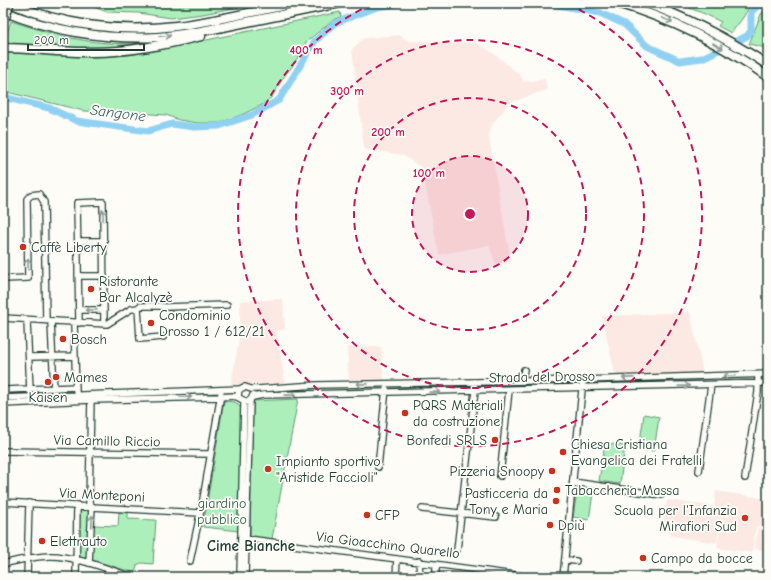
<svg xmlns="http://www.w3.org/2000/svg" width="771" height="580" viewBox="0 0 771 580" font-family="'Comic Neue',sans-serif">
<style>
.built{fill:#fce9e3}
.green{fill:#acefba;stroke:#669677}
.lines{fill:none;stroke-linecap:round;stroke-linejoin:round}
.river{stroke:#90d1f2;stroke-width:7}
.minor-casing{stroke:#1f3d34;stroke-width:8}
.highway-casing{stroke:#1f3d34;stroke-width:11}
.minor{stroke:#fdfcf7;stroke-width:5.5}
.highway{stroke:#fdfcf7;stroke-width:8}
.major-bridge-casing{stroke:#1f3d34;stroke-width:10;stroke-linecap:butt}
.major-bridge{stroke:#fdfcf7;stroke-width:7}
.oneway{stroke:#8e9c96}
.ring{fill:none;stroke:#c2185b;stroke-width:2;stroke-dasharray:7 5}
.poi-dot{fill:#c8321e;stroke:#fdfcf7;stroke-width:1.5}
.labels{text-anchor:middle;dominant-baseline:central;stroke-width:3.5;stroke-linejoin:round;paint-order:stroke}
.poi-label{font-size:14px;fill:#1f3d34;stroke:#fdfcf7;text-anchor:start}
.street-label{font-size:14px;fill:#1f3d34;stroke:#fdfcf7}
.park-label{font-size:14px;fill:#3b614f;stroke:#fdfcf7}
.water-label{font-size:15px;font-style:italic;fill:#3b6264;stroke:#fdfcf7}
.neighbourhood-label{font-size:15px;font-weight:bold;fill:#1f3d34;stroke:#fdfcf7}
.centre{fill:#c2185b;stroke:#fdfcf7;stroke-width:2}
.ring-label{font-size:12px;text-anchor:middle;font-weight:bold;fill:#c2185b;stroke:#fdfcf7;stroke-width:3.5;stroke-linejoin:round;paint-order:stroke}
</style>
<rect width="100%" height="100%" fill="#fdfcf7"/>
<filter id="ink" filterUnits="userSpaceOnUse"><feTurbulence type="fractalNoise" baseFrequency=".025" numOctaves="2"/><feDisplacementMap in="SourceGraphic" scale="8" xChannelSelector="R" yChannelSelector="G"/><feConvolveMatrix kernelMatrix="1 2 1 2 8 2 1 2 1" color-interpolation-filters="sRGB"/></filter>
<g filter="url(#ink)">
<path class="built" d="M 399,35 L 409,41 L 476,43 L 492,52 L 520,75 L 524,82 L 545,79 L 547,90 L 509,103 L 491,126 L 489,137 L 511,263 L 496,265 L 489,245 L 439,255 L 422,168 L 402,155 L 364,149 L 352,49 L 364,38 Z
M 283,299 L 285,329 L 277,331 L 285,383 L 231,385 L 240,333 L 240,301 Z
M 690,312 L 703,373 L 624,377 L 615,374 L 602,316 Z
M 347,347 L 381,347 L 384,380 L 349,381 Z
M 716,491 L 768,499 L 768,527 L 756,526 L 752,553 L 717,548 L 723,511 L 714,509 Z
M 667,500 L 712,506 L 711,510 L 722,512 L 717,543 L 672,536 L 662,526 Z
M 758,528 L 768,529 L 768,551 L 754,549 Z"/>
<path class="green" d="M 91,3 L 259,3 L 203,14 L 171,18 L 138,13 L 107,12 L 94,7 Z
M 676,3 L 752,3 L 742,19 L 731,33 L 718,26 L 721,22 L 705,14 Z
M 768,9 L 768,51 L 762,47 L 749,44 L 761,14 Z
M 340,12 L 341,17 L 335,19 L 307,41 L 294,64 L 283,78 L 272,97 L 262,105 L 241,115 L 219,123 L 198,123 L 179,120 L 166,115 L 121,112 L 84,111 L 3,91 L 3,52 L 94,57 L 127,55 L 154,51 Z
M 11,21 C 42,31 74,41 107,43 C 123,44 139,44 156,43 L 107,50 L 3,45 Z
M 298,399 L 272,539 L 250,537 L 253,401 Z
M 224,401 L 235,402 L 241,408 L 241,411 L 239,531 L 203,527 Z
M 644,414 L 659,417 L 654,451 L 639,449 Z
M 605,443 L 625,446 L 620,484 L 599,481 Z
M 578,485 L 594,487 L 589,520 L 573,517 Z
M 78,508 L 90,509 L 88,560 L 77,558 Z
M 119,512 L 128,513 L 128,519 L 156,520 L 153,564 L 141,563 L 137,565 L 135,573 L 92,560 L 94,525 L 118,526 Z"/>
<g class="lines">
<path class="river" d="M 548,3 L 600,13 L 624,24 L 647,46 L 680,61 L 702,58 L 747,36 L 751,31 L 751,12 L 761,3
M 3,97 L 49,108 L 77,121 L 148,131 L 172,124 L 194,127 L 219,126 L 252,115 L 279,100 L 315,41 L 335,23 L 377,7 L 401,3"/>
<defs>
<path id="minor" d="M 78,241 L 104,241
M 78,276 L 104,276
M 3,279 L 28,278 L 27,199 L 31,195 L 39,194 L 44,202 L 46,321
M 138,308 L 140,306 L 159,306 L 165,307 L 227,305
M 79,310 L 104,310
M 3,318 L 107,324 L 131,309 L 138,308 L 140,339 L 163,337
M 27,320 L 30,391
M 51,321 L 54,391
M 74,323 L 76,391
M 79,323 L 77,203 L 103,202 L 104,324
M 29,357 L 75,356
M 518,381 L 523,375 L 524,370
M 253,397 L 263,395 L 768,383
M 3,398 L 240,389
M 6,398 L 5,390 L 76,387
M 239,398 C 237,392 239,388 245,387 L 251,389 L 257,389 L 316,385 L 583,380 L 768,374
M 3,404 L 91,400 L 220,397 C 225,397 233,395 237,397 C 244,400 249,406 253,395
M 3,451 L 210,454
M 378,467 L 386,389
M 699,471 L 711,385
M 500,476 L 509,390
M 745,478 L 758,392 L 758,375
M 573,482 L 661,495
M 3,502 L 200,513
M 89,506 L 91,396
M 422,509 L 496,517
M 569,524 L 582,526
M 241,538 L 530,577
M 457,550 L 475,391 L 474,382
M 565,560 L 576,561
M 190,561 L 202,505 L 221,394
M 419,561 L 420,577
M 89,563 L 92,506
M 3,564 C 19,560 35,556 51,556 C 73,556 105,568 126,575 L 125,577
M 27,577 L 29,503
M 76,577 L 77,505
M 240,577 L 244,402
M 245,577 L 250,401
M 396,577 L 397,559
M 436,577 L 436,564
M 563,577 L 583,380"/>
<path id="highway" d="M 10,3 C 61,25 120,33 176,26 C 216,21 256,11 295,3
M 617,3 C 671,19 722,44 768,77
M 645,3 C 689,18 729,40 768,65
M 3,11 C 51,31 106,40 158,37 C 186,35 214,29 242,23 C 275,16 307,10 340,3
M 3,48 C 33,48 62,53 92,52 C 129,52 164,45 201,36"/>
</defs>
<use href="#minor" class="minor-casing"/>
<use href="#highway" class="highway-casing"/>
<use href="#minor" class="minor"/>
<use href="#highway" class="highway"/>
<defs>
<path id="major-bridge" d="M 5,19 L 10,3"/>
</defs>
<use href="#major-bridge" class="major-bridge-casing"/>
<use href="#major-bridge" class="major-bridge"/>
</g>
<defs><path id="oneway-shaft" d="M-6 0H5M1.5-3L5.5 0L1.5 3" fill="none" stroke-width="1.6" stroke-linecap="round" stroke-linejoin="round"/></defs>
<g class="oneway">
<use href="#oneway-shaft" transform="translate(667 20) rotate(22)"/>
<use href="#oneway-shaft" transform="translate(165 36) rotate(-5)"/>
<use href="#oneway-shaft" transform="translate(718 46) rotate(30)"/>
<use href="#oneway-shaft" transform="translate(103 215) rotate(-91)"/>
<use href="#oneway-shaft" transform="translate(28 264) rotate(-91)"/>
<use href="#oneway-shaft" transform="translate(91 310) rotate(179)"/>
<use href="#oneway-shaft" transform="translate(729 376) rotate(178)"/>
<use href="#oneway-shaft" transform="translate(628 378) rotate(179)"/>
<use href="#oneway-shaft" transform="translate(362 384) rotate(179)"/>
<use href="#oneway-shaft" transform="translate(684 386) rotate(-2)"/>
<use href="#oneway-shaft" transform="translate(435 392) rotate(-1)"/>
<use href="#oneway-shaft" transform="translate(291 395) rotate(-1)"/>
<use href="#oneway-shaft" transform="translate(186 397) rotate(-1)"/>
<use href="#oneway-shaft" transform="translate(92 521) rotate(-87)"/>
</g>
</g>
<circle cx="470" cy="214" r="58" fill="#c2185b" fill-opacity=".12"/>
<g class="ring">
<circle cx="470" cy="214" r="58"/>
<circle cx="470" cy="214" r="116"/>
<circle cx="470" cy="214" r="174"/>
<path d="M568 4A232 232 0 1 1 372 4"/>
</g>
<g class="poi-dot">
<circle cx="23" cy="247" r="4"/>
<circle cx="91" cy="289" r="4"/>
<circle cx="151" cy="323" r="4"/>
<circle cx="63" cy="339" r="4"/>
<circle cx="56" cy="377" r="4"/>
<circle cx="48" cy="382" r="4"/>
<circle cx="405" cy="413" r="4"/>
<circle cx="495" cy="440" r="4"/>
<circle cx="563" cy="452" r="4"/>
<circle cx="268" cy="469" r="4"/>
<circle cx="552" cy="471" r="4"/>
<circle cx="557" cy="490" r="4"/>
<circle cx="556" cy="501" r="4"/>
<circle cx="367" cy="515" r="4"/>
<circle cx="745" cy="518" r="4"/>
<circle cx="550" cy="525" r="4"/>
<circle cx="42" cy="541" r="4"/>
<circle cx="643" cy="558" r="4"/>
</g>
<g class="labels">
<g class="poi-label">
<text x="31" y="247">Caffè Liberty</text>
<text x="99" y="281">Ristorante<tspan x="99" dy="16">Bar Alcalyzè</tspan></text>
<text x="159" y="315">Condominio<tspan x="159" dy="16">Drosso 1 / 612/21</tspan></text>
<text x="71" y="339">Bosch</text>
<text x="64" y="377">Mames</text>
<text x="48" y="397" text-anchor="middle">Kaisen</text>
<text x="413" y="405">PQRS Materiali<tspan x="413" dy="16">da costruzione</tspan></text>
<text x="487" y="440" text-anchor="end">Bonfedi SRLS</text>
<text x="571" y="444">Chiesa Cristiana<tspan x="571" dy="16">Evangelica dei Fratelli</tspan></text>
<text x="276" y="461">Impianto sportivo<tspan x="276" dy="16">"Aristide Faccioli"</tspan></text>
<text x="544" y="471" text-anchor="end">Pizzeria Snoopy</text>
<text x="565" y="490">Tabaccheria Massa</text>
<text x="548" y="493" text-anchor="end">Pasticceria da<tspan x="548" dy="16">Tony e Maria</tspan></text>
<text x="737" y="510" text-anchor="end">Scuola per l'Infanzia<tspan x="737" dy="16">Mirafiori Sud</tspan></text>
<text x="375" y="515">CFP</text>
<text x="558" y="525">Dpiù</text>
<text x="50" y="541">Elettrauto</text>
<text x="651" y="558">Campo da bocce</text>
</g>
<g class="street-label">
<text transform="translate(542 377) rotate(-1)">Strada del Drosso</text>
<text transform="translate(107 441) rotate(1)">Via Camillo Riccio</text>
<text transform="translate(102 495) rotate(3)">Via Monteponi</text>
<text transform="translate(388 545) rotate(7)">Via Gioacchino Quarello</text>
</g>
<g class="park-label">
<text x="222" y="503">giardino<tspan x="222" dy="16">pubblico</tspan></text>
</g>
<g class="water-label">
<text transform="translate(118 113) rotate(7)">Sangone</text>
</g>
<g class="neighbourhood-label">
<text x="251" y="546">Cime Bianche</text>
</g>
</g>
<circle cx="470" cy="214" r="6" class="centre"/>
<g class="ring-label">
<text x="306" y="54">400 m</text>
<text x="347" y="95">300 m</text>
<text x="388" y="136">200 m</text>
<text x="429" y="177">100 m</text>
</g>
<rect width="771" height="580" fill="none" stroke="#fdfcf7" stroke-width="16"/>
<rect x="8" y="8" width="755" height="564" fill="none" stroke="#1f3d34" stroke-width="1.5" filter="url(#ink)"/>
<path d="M28 44v6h116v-6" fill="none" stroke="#1f3d34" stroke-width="2"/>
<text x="34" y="44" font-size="12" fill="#1f3d34" stroke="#fdfcf7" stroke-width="3" paint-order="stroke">200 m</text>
</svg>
